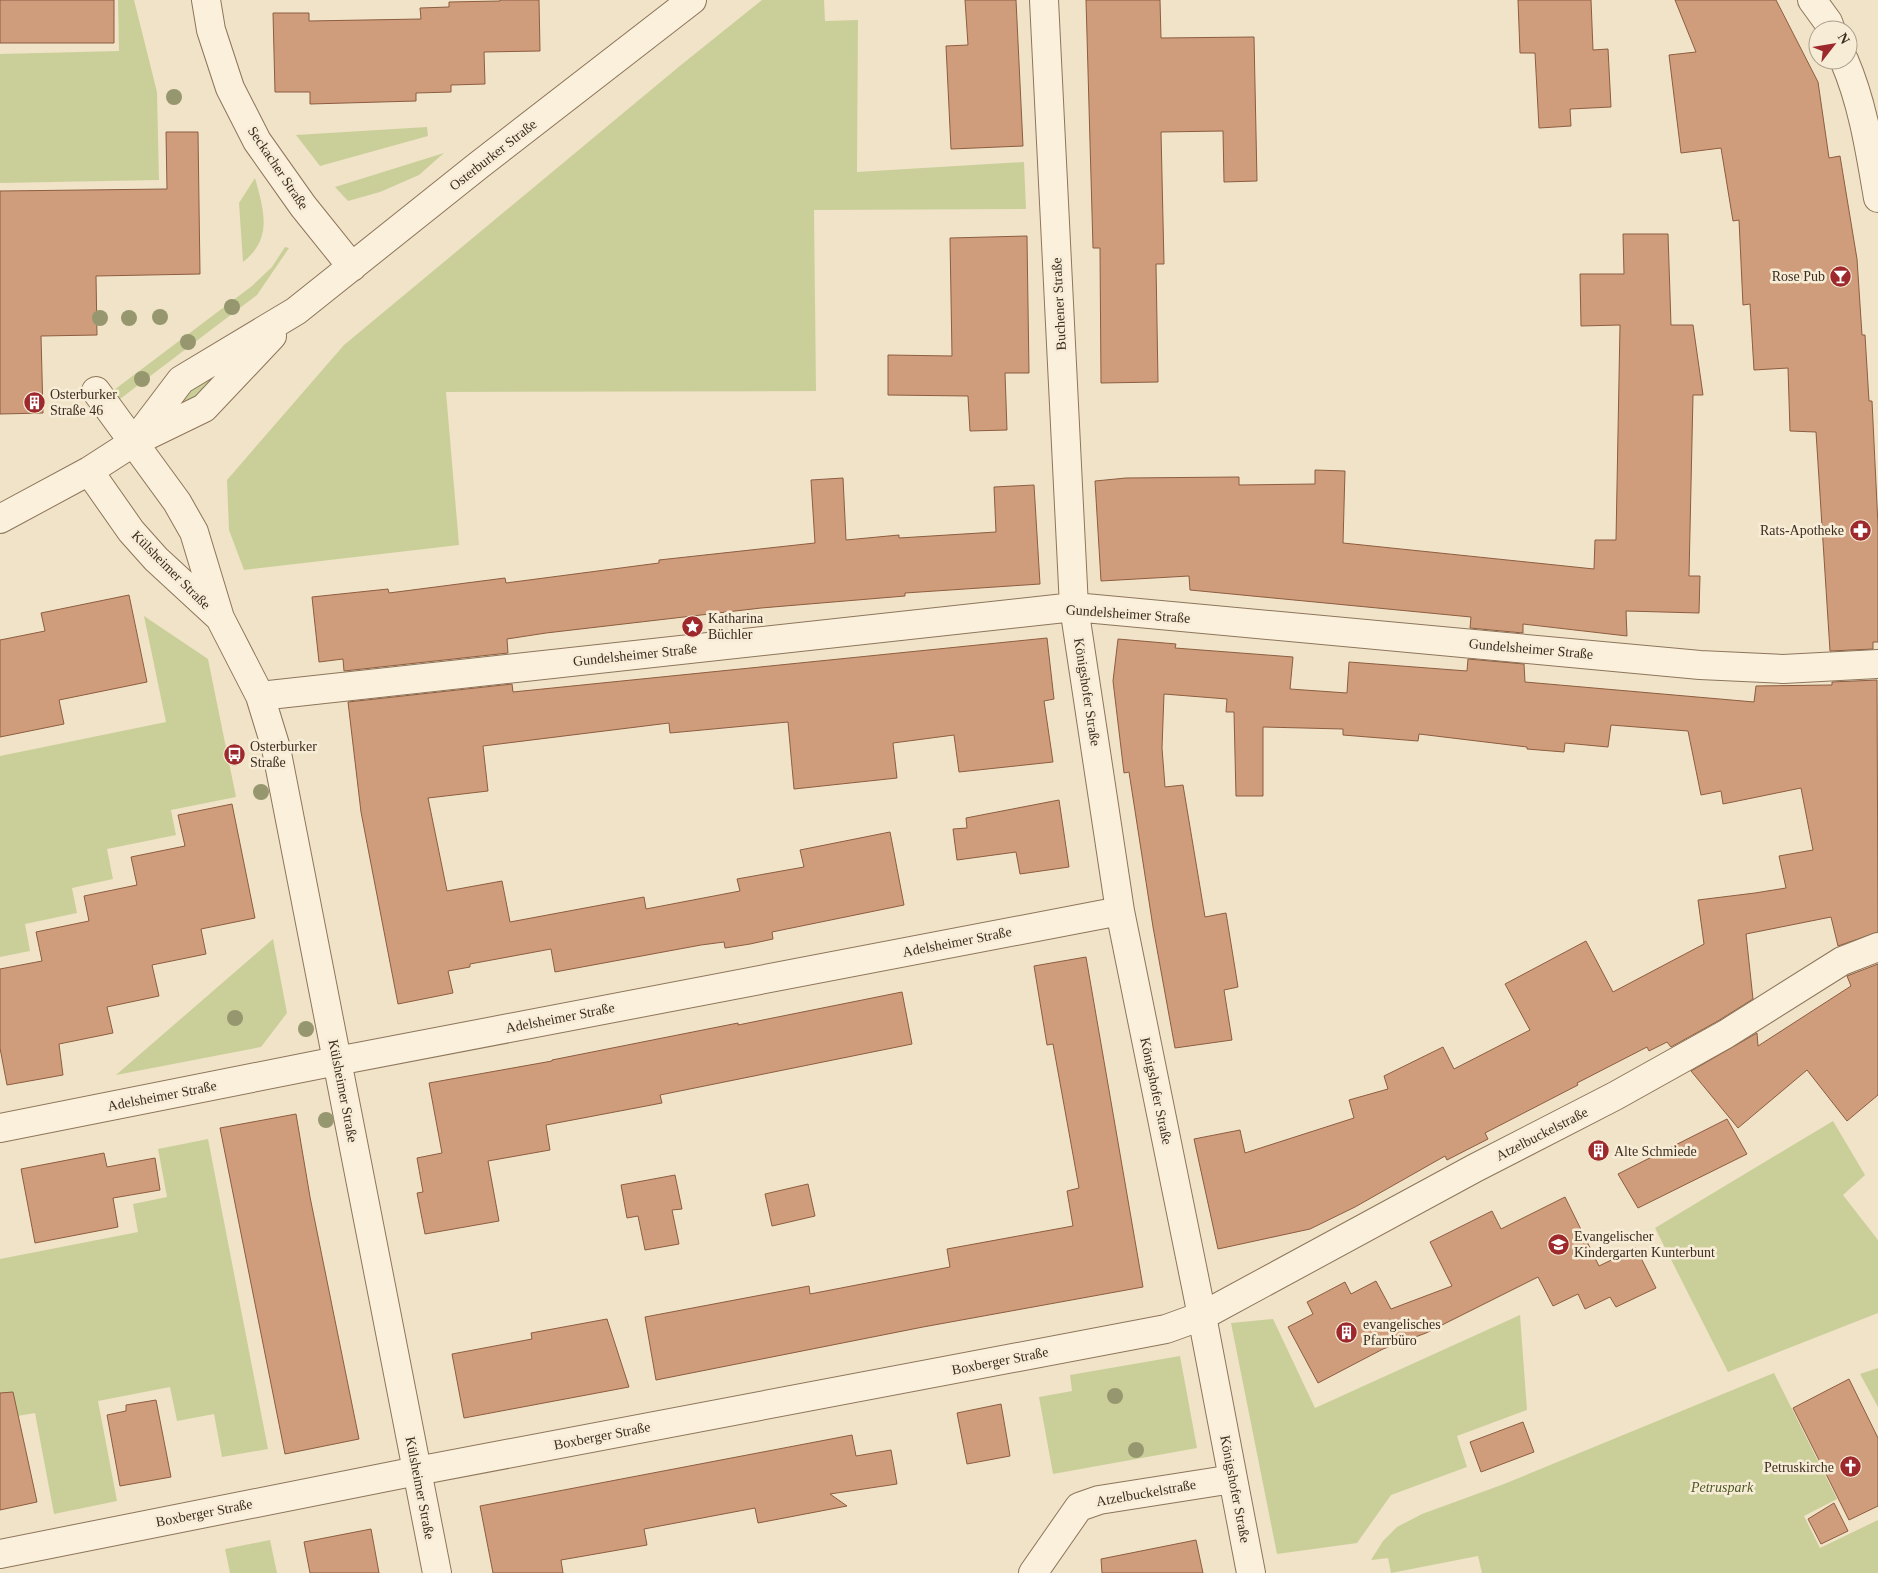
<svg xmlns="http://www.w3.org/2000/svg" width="1878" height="1573" viewBox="0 0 1878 1573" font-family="'Times New Roman',serif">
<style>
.green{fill:#cacf9a}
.building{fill:#cf9d7c;stroke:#8d5d40}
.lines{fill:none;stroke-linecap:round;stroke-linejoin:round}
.minor-casing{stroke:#8d755b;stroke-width:30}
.minor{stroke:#faf0db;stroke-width:28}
.tree{fill:#96976e}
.labels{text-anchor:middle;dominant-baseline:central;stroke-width:5;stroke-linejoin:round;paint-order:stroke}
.street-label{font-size:14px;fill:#3c2d20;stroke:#f7edd7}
.poi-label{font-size:14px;fill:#3c2d20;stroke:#f7edd7;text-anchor:start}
.park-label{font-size:14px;font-style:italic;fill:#4d5925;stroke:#f7edd7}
</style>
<rect width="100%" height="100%" fill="#f0e3c7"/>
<path class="green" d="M 118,0 L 134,0 L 157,92 L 159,180 L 0,183 L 0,54 L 119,51 Z
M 762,0 L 824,0 L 825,21 L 858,20 L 857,172 L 1024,162 L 1026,209 L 814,210 L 816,391 L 446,392 L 459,545 L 244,570 L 229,530 L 227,480 L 344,345 L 681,65 Z
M 427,127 L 428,136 L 320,166 L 296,135 Z
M 444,153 L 419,175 L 380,192 L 348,201 L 335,187 Z
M 255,178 C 264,210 273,239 243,262 L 239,203 Z
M 285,247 L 289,248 L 257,295 L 120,399 L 114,390 L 252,286 L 272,267 Z
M 218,371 L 225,372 L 176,422 L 166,410 Z
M 144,616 L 208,659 L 236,797 L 171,810 L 176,835 L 107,849 L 113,879 L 72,888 L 77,913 L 25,924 L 30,951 L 0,957 L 0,756 L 166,722 Z
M 273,939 L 287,1013 L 261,1047 L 116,1075 Z
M 1833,1121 L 1865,1175 L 1843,1195 L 1878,1240 L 1878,1313 L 1728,1372 L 1655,1228 Z
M 208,1139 L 268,1449 L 222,1457 L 214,1414 L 177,1421 L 170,1387 L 98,1401 L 117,1501 L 54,1514 L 35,1413 L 0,1419 L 0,1259 L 138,1232 L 133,1204 L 167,1197 L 158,1149 Z
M 1520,1315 L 1527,1410 L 1457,1436 L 1467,1467 L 1391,1495 L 1357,1543 L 1277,1554 L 1231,1323 L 1273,1319 L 1315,1408 Z
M 1180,1356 L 1197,1448 L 1053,1474 L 1039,1397 L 1072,1391 L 1070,1375 Z
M 1878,1368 L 1878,1407 L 1860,1374 Z
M 1774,1373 L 1837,1499 L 1804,1516 L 1820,1548 L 1878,1520 L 1878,1573 L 1482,1573 L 1478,1556 L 1391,1573 L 1388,1558 L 1371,1560 L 1383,1541 L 1397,1527 L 1422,1514 L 1504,1484 Z
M 270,1540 L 277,1573 L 230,1573 L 225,1549 Z"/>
<path class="building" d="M 0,0 L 114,0 L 114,43 L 0,43 Z
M 500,0 L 539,0 L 540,51 L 484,52 L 485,84 L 451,85 L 451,92 L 416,93 L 416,101 L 310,104 L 310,92 L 275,92 L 273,13 L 309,13 L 309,21 L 421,19 L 420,8 L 449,7 L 449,2 L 500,1 Z
M 965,0 L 1016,0 L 1023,146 L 951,149 L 946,46 L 968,45 Z
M 1086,0 L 1160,0 L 1161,38 L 1254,37 L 1257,181 L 1224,182 L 1223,131 L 1161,132 L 1164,264 L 1156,264 L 1158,382 L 1101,383 L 1100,248 L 1093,248 Z
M 1518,0 L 1591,0 L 1593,50 L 1608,49 L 1611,107 L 1570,109 L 1571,126 L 1539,128 L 1535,53 L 1520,53 Z
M 1675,0 L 1776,0 L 1818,82 L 1829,158 L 1840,156 L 1857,259 L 1862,335 L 1865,335 L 1869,401 L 1872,401 L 1878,525 L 1878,642 L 1873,642 L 1873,649 L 1830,651 L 1816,432 L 1790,431 L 1788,368 L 1754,370 L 1750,304 L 1743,305 L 1739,220 L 1733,221 L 1721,148 L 1681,153 L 1669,55 L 1696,52 Z
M 166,132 L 198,132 L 200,274 L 96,276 L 97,335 L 41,336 L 43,413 L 0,414 L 0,191 L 167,189 Z
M 1623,234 L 1668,234 L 1671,325 L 1693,325 L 1703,395 L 1693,395 L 1689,576 L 1700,576 L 1699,613 L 1626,611 L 1627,636 L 1523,624 L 1523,633 L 1470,628 L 1471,617 L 1190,590 L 1189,576 L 1101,581 L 1095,481 L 1126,478 L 1239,477 L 1239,485 L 1315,484 L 1315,470 L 1345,471 L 1343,543 L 1594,569 L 1595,540 L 1616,540 L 1620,325 L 1581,326 L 1580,274 L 1624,274 Z
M 1027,236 L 1029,373 L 1005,373 L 1007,430 L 970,431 L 968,396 L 888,395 L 888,355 L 952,356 L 950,238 Z
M 843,478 L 846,540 L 899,535 L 899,538 L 996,532 L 994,487 L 1034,485 L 1040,584 L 905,593 L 905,596 L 761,608 L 546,633 L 507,639 L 508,653 L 344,671 L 343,659 L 319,662 L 312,597 L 388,589 L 389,593 L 505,578 L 506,583 L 659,563 L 659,560 L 815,543 L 811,480 Z
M 129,595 L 147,682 L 59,700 L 64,724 L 0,737 L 0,640 L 45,631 L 41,613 Z
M 1047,638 L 1054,699 L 1044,701 L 1053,762 L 959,772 L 954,735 L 893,743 L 897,778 L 794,789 L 788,722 L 670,733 L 669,723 L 483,746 L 488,791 L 428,798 L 447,891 L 502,881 L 510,922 L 644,897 L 646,909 L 740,891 L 737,879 L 804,867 L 800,850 L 890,832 L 904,905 L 772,932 L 773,939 L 750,944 L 725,948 L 724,942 L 701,945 L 555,972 L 551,949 L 470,964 L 470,967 L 448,971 L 453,993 L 398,1004 L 361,812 L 348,702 L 512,684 L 513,692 Z
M 1118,639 L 1176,644 L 1175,648 L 1293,657 L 1290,689 L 1347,693 L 1349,662 L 1467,671 L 1468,659 L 1524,664 L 1525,682 L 1754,702 L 1756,686 L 1832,685 L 1832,682 L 1877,680 L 1878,932 L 1838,946 L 1831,917 L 1746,934 L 1753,999 L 1718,1021 L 1671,1047 L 1667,1042 L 1649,1051 L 1647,1047 L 1577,1083 L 1578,1085 L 1485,1133 L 1488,1139 L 1447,1160 L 1445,1156 L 1355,1207 L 1310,1229 L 1218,1249 L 1194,1139 L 1240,1130 L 1245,1153 L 1354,1118 L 1349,1100 L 1388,1089 L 1384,1076 L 1443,1047 L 1454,1069 L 1530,1030 L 1505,984 L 1586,941 L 1613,992 L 1704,944 L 1698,900 L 1755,893 L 1786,888 L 1779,856 L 1813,850 L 1801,788 L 1723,804 L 1721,791 L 1701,795 L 1688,731 L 1611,725 L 1608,747 L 1565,743 L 1564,752 L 1527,749 L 1527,747 L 1419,734 L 1418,741 L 1343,735 L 1343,729 L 1263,727 L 1263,796 L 1236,796 L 1234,712 L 1226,712 L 1227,699 L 1164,694 L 1162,748 L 1165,787 L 1183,785 L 1205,917 L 1226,913 L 1238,987 L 1224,990 L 1232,1040 L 1175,1048 L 1153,927 L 1129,772 L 1124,773 L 1113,681 Z
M 1059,800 L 1069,867 L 1020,874 L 1016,852 L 957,860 L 953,829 L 967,828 L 966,818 Z
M 232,804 L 255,918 L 201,929 L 206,954 L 152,965 L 159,996 L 107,1007 L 113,1033 L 59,1044 L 63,1075 L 7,1085 L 0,1048 L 0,969 L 42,961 L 36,932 L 89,921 L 84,896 L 137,885 L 131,857 L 185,846 L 178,815 Z
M 1086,957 L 1143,1287 L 923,1327 L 656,1380 L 645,1317 L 809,1286 L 810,1294 L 950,1267 L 947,1249 L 1073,1226 L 1067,1191 L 1079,1188 L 1053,1044 L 1047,1045 L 1034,966 Z
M 1878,964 L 1878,1095 L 1847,1121 L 1807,1070 L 1738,1128 L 1691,1071 L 1757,1033 L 1758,1046 L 1851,986 L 1847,976 Z
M 902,992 L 912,1044 L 660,1095 L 662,1103 L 546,1125 L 550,1150 L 488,1161 L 499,1221 L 425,1234 L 417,1193 L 423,1192 L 417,1158 L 442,1153 L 429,1083 L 552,1061 L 552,1060 L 738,1023 L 738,1025 Z
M 296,1114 L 310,1197 L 359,1439 L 285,1454 L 220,1128 Z
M 1727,1119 L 1747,1154 L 1638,1208 L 1618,1174 Z
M 104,1153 L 107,1167 L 155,1158 L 160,1190 L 113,1198 L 118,1227 L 35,1243 L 21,1169 Z
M 675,1175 L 682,1209 L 672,1210 L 679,1244 L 645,1250 L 638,1216 L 627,1218 L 621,1185 Z
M 808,1184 L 815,1216 L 772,1226 L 765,1194 Z
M 1565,1197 L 1599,1266 L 1636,1248 L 1656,1288 L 1616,1307 L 1610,1297 L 1585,1309 L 1578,1294 L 1553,1306 L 1538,1277 L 1426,1333 L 1383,1349 L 1318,1383 L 1288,1327 L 1313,1314 L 1307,1302 L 1345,1282 L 1351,1294 L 1376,1281 L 1391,1309 L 1452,1286 L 1430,1242 L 1492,1211 L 1501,1229 Z
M 607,1319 L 629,1387 L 464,1418 L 452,1354 L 532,1339 L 531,1333 Z
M 1849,1379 L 1878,1438 L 1878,1506 L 1849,1520 L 1793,1408 Z
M 13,1392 L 37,1502 L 0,1510 L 0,1393 Z
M 156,1400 L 171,1477 L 120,1486 L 107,1415 L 126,1411 L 126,1405 Z
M 1001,1404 L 1010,1456 L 967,1464 L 957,1413 Z
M 1523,1422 L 1534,1452 L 1481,1472 L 1470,1442 Z
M 852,1435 L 856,1456 L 891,1450 L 897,1484 L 830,1494 L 847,1506 L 758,1523 L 755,1508 L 644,1529 L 647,1545 L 561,1560 L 563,1573 L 493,1573 L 480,1506 Z
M 1834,1503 L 1848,1531 L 1821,1544 L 1808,1519 Z
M 371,1529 L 379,1573 L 310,1573 L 304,1542 Z
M 1196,1540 L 1203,1573 L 1102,1573 L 1101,1559 Z"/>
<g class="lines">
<defs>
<path id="minor" d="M 206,0 L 211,30 L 230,88 L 257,141 L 303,206 L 352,267
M 1044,0 L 1074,607 L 1120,911 L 1202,1316 L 1251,1573
M 1812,0 L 1828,22 L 1831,30
M 1844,60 C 1863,104 1870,151 1878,198
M 96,391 L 177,502 L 194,532 L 220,618 L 260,696 L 276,748 L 437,1573
M 134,442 L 181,380 L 296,311 L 479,165 L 692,0
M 89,471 L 131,531 L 156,559 L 220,618
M 0,519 L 89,471 L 134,442 L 204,408 L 272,336
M 260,696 L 1074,607 L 1700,665 L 1783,669 L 1878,664
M 0,1128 L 337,1061 L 1120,911
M 0,1554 L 417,1471 L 1166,1329 L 1202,1316 L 1475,1168 L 1615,1096 L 1726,1034 L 1842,961 L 1878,947
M 1033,1573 L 1079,1507 L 1099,1500 L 1233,1479"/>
</defs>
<use href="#minor" class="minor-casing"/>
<use href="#minor" class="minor"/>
</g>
<g class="tree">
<circle cx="174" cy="97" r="8"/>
<circle cx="232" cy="307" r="8"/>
<circle cx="160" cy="317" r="8"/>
<circle cx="100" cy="318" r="8"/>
<circle cx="129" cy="318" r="8"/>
<circle cx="188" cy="342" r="8"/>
<circle cx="142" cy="379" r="8"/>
<circle cx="261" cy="792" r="8"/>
<circle cx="235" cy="1018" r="8"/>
<circle cx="306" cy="1029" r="8"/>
<circle cx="326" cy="1120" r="8"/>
<circle cx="1115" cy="1396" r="8"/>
<circle cx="1136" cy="1450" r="8"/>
</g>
<defs>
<symbol id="bar-disc" viewBox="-11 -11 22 22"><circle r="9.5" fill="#9e292c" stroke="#f7edd7"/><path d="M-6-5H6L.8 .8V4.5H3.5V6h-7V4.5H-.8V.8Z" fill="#fff"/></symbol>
<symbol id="building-disc" viewBox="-11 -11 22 22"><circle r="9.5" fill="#9e292c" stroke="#f7edd7"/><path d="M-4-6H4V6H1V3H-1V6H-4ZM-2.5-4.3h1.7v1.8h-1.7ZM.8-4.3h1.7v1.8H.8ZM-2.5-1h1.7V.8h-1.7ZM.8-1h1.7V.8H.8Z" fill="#fff"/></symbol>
<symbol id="pharmacy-disc" viewBox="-11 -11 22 22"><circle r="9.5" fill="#9e292c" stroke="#f7edd7"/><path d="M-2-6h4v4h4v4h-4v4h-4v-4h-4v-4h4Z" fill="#fff"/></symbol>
<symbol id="sight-disc" viewBox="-11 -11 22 22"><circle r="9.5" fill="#9e292c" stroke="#f7edd7"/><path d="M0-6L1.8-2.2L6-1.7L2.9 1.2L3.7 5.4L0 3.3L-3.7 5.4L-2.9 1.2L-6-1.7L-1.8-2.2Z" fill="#fff"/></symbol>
<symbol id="bus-disc" viewBox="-11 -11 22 22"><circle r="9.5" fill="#9e292c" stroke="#f7edd7"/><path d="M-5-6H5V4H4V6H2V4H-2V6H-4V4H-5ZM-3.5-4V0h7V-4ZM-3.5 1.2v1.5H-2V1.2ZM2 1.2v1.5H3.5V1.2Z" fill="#fff"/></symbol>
<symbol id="school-disc" viewBox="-11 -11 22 22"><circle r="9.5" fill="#9e292c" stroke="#f7edd7"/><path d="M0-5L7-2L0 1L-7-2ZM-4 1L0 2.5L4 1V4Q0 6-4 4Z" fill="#fff"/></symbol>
<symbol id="church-disc" viewBox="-11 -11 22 22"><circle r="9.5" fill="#9e292c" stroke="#f7edd7"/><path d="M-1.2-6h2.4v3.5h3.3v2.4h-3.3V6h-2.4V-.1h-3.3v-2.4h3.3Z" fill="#fff"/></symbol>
</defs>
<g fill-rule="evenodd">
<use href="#bar-disc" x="1828" y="264" width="25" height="25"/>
<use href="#building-disc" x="22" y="390" width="25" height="25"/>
<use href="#pharmacy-disc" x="1848" y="518" width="25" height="25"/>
<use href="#sight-disc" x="680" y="614" width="25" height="25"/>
<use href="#bus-disc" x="222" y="742" width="25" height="25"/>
<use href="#building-disc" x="1586" y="1138" width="25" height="25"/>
<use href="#school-disc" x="1546" y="1232" width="25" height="25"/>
<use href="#building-disc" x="1334" y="1320" width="25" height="25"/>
<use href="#church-disc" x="1838" y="1454" width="25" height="25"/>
</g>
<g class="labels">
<g class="street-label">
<text transform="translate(493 155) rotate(-38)">Osterburker Straße</text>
<text transform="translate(278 168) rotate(56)">Seckacher Straße</text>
<text transform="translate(1059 304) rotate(-93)">Buchener Straße</text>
<text transform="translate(171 570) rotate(45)">Külsheimer Straße</text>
<text transform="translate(1128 614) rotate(4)">Gundelsheimer Straße</text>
<text transform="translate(1531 649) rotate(5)">Gundelsheimer Straße</text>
<text transform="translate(635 655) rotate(-6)">Gundelsheimer Straße</text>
<text transform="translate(1087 692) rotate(81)">Königshofer Straße</text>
<text transform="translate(957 942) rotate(-11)">Adelsheimer Straße</text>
<text transform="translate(560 1018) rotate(-11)">Adelsheimer Straße</text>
<text transform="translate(343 1091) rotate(79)">Külsheimer Straße</text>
<text transform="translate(1156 1091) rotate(78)">Königshofer Straße</text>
<text transform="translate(162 1096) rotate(-11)">Adelsheimer Straße</text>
<text transform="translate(1542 1134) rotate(-27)">Atzelbuckelstraße</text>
<text transform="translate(1000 1361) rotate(-11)">Boxberger Straße</text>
<text transform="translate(602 1436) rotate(-11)">Boxberger Straße</text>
<text transform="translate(420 1488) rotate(79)">Külsheimer Straße</text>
<text transform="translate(1235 1489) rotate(79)">Königshofer Straße</text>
<text transform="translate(1146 1493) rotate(-10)">Atzelbuckelstraße</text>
<text transform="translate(204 1513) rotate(-11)">Boxberger Straße</text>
</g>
<g class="poi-label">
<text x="1825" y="276" text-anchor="end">Rose Pub</text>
<text x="50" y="394">Osterburker<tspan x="50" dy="16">Straße 46</tspan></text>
<text x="1844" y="530" text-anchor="end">Rats-Apotheke</text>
<text x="708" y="618">Katharina<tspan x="708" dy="16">Büchler</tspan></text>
<text x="250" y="746">Osterburker<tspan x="250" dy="16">Straße</tspan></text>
<text x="1614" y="1151">Alte Schmiede</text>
<text x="1574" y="1236">Evangelischer<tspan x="1574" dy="16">Kindergarten Kunterbunt</tspan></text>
<text x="1363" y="1324">evangelisches<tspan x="1363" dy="16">Pfarrbüro</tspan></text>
<text x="1834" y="1467" text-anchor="end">Petruskirche</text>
</g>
<g class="park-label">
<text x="1722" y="1487">Petruspark</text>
</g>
</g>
<g transform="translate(1833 45) rotate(59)"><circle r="24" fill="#f7edd7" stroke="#aca08e"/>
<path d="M0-4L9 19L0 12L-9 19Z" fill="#9e292c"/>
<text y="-8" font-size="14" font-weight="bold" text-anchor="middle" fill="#3c2d20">N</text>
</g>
</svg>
